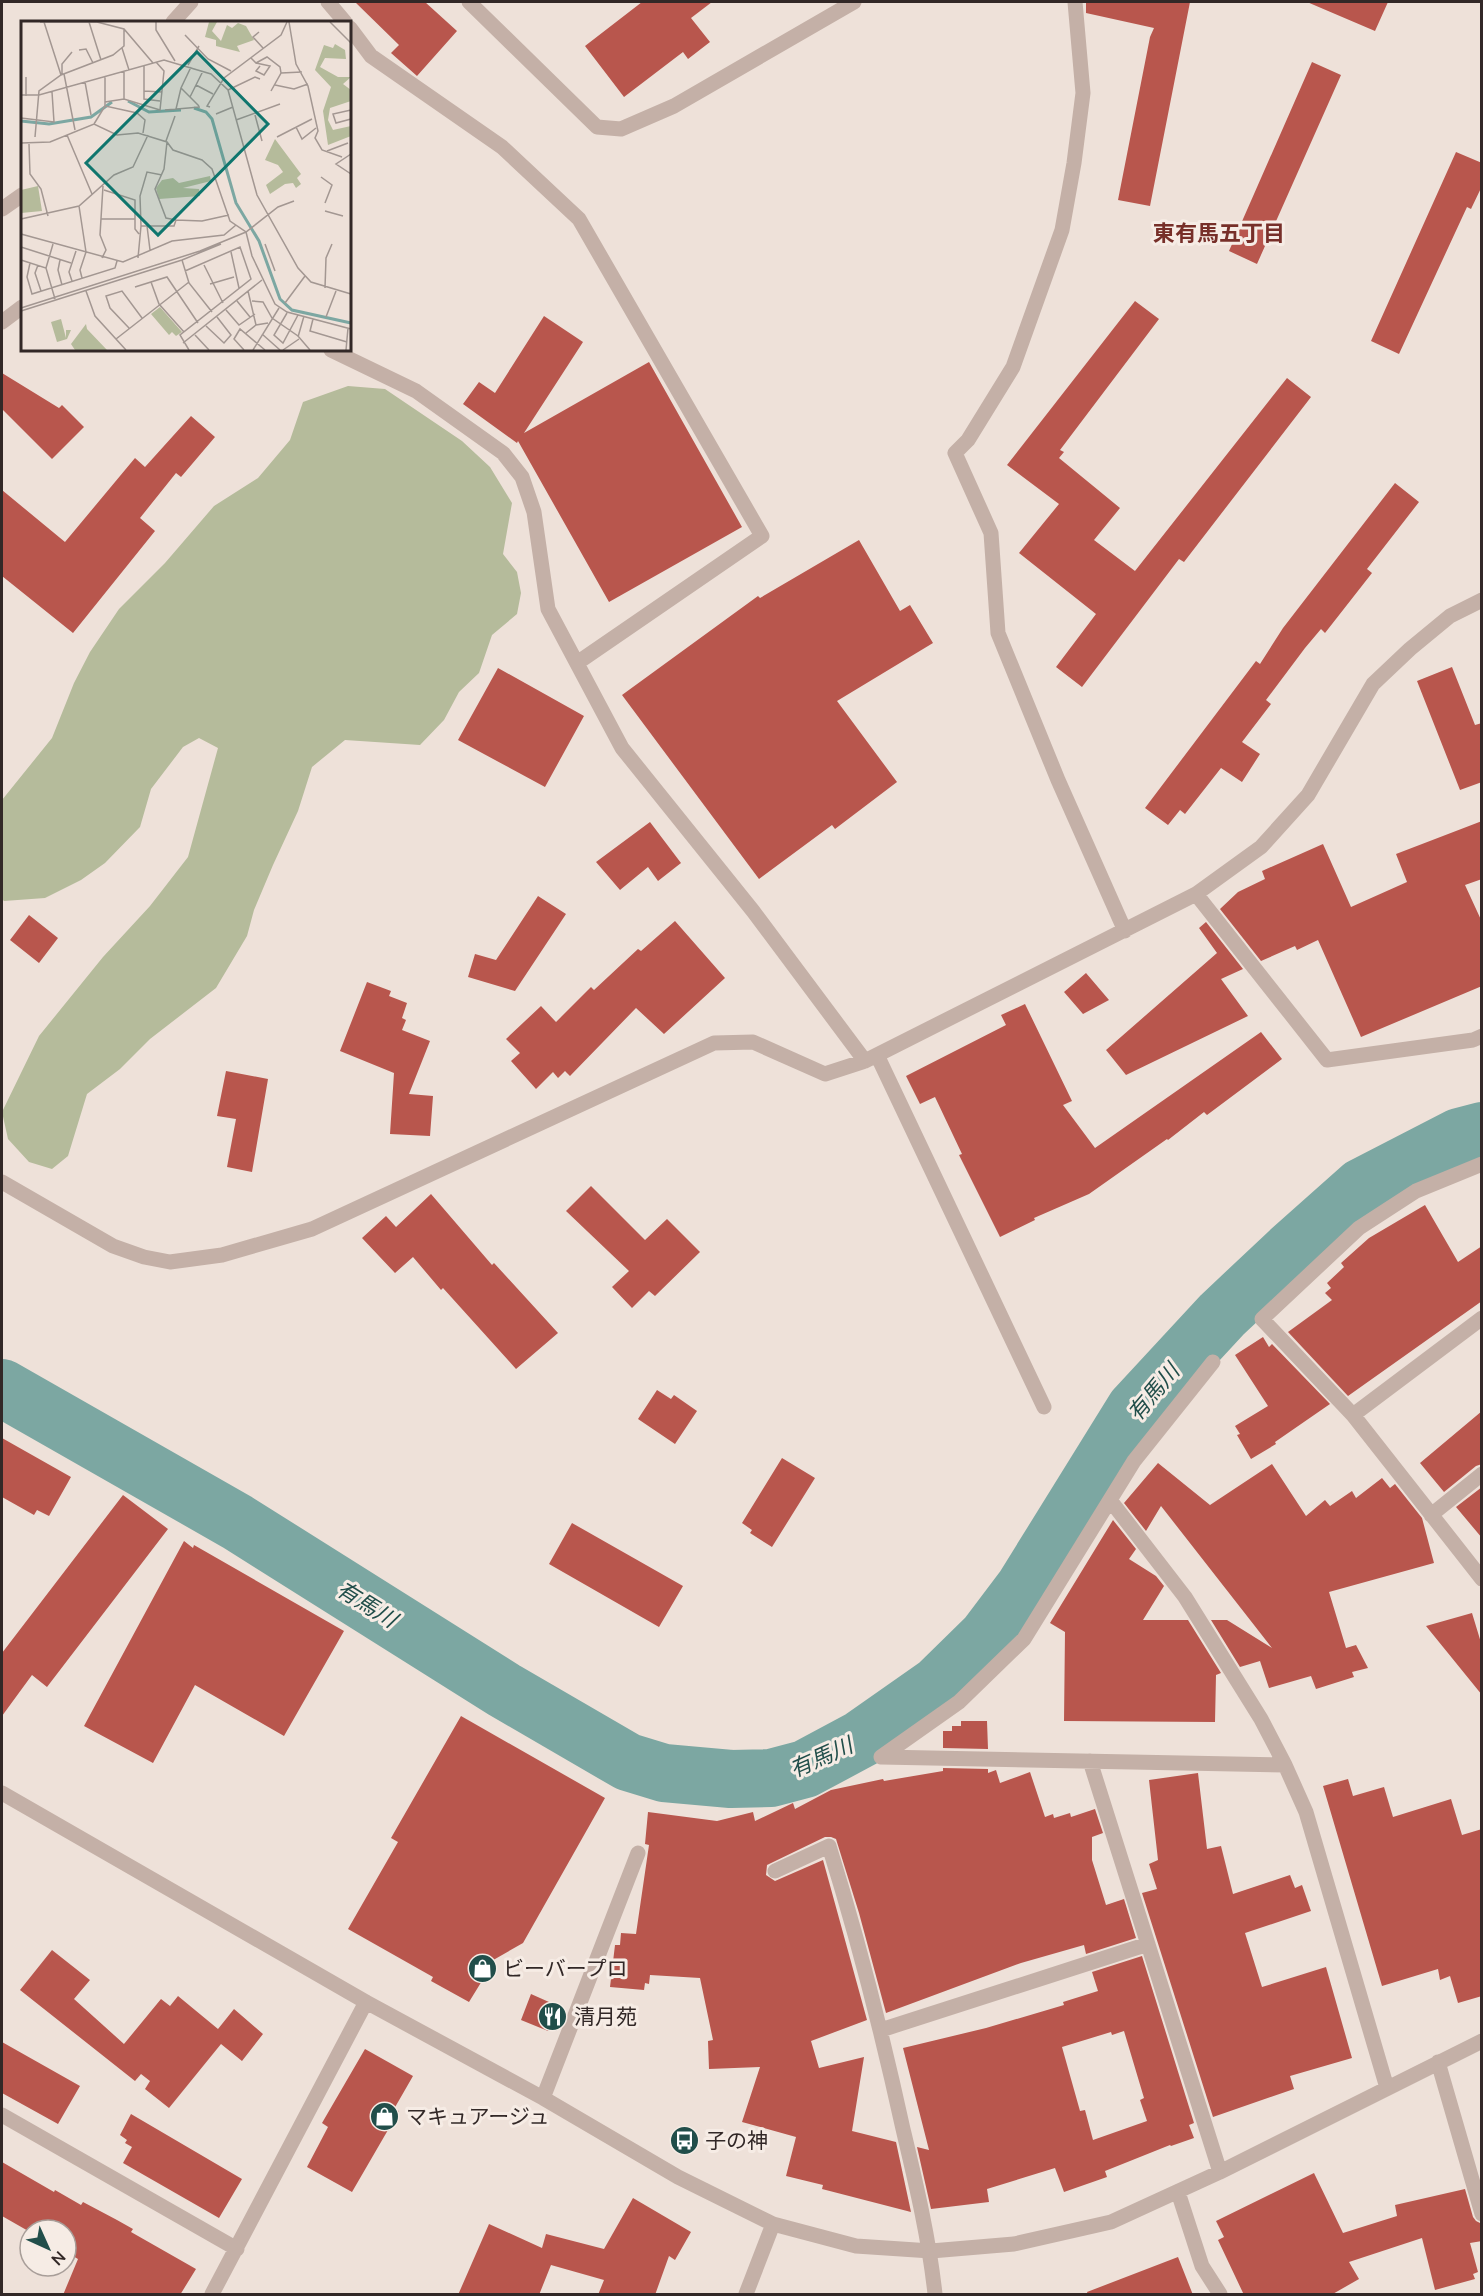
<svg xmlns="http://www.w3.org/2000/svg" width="1483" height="2296" viewBox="0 0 1483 2296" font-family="Mulish,'Noto Sans JP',sans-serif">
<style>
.green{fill:#b5bb9b}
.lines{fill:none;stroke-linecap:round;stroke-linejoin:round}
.river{stroke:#7ca7a2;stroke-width:58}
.building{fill:#b8564d;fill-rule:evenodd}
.minor{stroke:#c4b0a7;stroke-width:15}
.labels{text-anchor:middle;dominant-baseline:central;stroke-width:6;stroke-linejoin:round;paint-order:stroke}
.poi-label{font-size:21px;fill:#322827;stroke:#f6ece5;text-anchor:start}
.neighbourhood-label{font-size:22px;font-weight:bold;fill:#772f29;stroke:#f6ece5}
.water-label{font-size:22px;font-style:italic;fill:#214e4a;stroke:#f6ece5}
.inset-river{fill:none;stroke:#7ca7a2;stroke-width:3}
.inset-road{fill:none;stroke:#a39792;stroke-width:1.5}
.view{fill:#0f766e;fill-opacity:0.15;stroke:#0f766e;stroke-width:3}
.inset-edge{fill:none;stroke:#322827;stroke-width:3}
</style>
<rect width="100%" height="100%" fill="#eee1d9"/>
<path class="green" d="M 348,386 L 385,389 L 462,441 L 490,467 L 512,503 L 503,554 L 517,572 L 521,593 L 517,614 L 492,635 L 479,673 L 459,692 L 444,720 L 420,745 L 345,740 L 312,767 L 298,811 L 273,865 L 254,910 L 247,936 L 216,988 L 150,1039 L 120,1069 L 87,1094 L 68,1156 L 52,1169 L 29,1162 L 8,1139 L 2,1112 L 39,1036 L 103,957 L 150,906 L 188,857 L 218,748 L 199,738 L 183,747 L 151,789 L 140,827 L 105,863 L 81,880 L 45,898 L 4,901 L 2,899 L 2,800 L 52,738 L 74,683 L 90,652 L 119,609 L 165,563 L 214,506 L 258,478 L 290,440 L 303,402 Z"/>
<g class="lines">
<path class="river" d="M 2,1388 L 237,1522 L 504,1690 L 628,1762 L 664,1773 L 731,1779 L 771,1778 L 805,1769 L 861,1739 L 938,1685 L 987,1637 L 1024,1588 L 1135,1409 L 1222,1315 L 1290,1251 L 1362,1187 L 1459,1137 L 1482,1131"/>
</g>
<path class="building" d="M 355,2 L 425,2 L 457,31 L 417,76 L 391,53 L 399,45 Z
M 642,2 L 712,2 L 691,18 L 710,42 L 688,59 L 683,52 L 624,97 L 585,46 Z
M 1086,2 L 1190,2 L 1150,206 L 1118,200 L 1150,37 L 1154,28 L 1086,13 Z
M 1307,2 L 1388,2 L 1375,31 Z
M 1312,62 L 1341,75 L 1257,264 L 1229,251 Z
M 1456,152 L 1482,163 L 1482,186 L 1471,209 L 1467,207 L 1399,354 L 1371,341 Z
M 1135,301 L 1159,319 L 1060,450 L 1064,452 L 1059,458 L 1120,508 L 1094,540 L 1135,571 L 1287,378 L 1311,397 L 1184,562 L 1179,559 L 1082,687 L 1056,667 L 1096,614 L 1019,553 L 1059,504 L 1007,465 Z
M 544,316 L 583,342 L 524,433 L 649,362 L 742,527 L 609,602 L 518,441 L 517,443 L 463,404 L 479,382 L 495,393 Z
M 2,373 L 59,408 L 62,405 L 84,427 L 52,459 L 2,409 Z
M 191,416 L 215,437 L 181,477 L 176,473 L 140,518 L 155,531 L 73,633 L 2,576 L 2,490 L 65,542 L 135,458 L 145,467 Z
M 1395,483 L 1419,502 L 1367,569 L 1372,573 L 1325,633 L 1321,629 L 1305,648 L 1266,700 L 1271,704 L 1242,742 L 1260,754 L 1242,782 L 1221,768 L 1185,814 L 1180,810 L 1168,825 L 1145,808 L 1256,661 L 1260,664 L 1283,628 Z
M 859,540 L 900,611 L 910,605 L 933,643 L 837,701 L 897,782 L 835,829 L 832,825 L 759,879 L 622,695 L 758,596 L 760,598 Z
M 1452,667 L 1475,725 L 1482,723 L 1482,782 L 1460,790 L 1417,681 Z
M 498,668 L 584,716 L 545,787 L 458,740 Z
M 1482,821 L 1482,879 L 1465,885 L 1482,922 L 1482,986 L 1361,1037 L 1318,940 L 1297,950 L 1295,946 L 1261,961 L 1220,909 L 1238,892 L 1265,879 L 1262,871 L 1323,844 L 1351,907 L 1407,882 L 1396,854 Z
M 650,822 L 681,863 L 658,881 L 648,867 L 620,890 L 596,862 Z
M 538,896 L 566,914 L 515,991 L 468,977 L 475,954 L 496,960 Z
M 29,915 L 58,938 L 39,963 L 10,940 Z
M 675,921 L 725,978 L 664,1034 L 636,1008 L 570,1076 L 565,1071 L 558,1078 L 553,1072 L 536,1089 L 511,1061 L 520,1053 L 506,1039 L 541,1006 L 556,1022 L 591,987 L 594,990 L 638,949 L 641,951 Z
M 1206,922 L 1243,969 L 1221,979 L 1248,1016 L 1126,1075 L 1106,1050 L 1217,953 L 1199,928 Z
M 1086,973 L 1109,1000 L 1083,1014 L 1064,992 Z
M 367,982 L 391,991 L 389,996 L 407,1003 L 402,1018 L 406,1020 L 402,1030 L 430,1041 L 409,1094 L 433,1096 L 430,1136 L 390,1134 L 394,1073 L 340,1051 Z
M 1025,1004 L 1072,1101 L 1063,1105 L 1095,1148 L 1261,1032 L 1282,1059 L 1207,1115 L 1204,1112 L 1168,1140 L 1167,1139 L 1089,1194 L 1034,1218 L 1035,1220 L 1000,1237 L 959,1155 L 962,1154 L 935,1097 L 920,1104 L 906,1076 L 1006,1025 L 1001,1015 Z
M 226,1071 L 268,1079 L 252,1172 L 227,1167 L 236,1119 L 217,1116 Z
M 591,1186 L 645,1240 L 667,1219 L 700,1252 L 655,1296 L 649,1291 L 632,1308 L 612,1287 L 629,1271 L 566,1211 Z
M 431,1194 L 492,1265 L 494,1263 L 558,1333 L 516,1369 L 443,1288 L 441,1290 L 413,1257 L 395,1273 L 362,1238 L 386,1216 L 396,1227 Z
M 1425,1205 L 1458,1262 L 1482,1246 L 1482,1301 L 1348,1396 L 1288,1332 L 1332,1300 L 1325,1293 L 1331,1288 L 1327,1283 L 1344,1267 L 1341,1263 L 1369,1238 Z
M 1263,1337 L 1269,1347 L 1272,1344 L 1330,1404 L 1275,1442 L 1276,1444 L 1251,1459 L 1237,1435 L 1240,1434 L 1235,1426 L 1268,1406 L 1235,1355 Z
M 657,1390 L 671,1399 L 674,1395 L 697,1411 L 675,1444 L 638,1419 Z
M 1482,1411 L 1482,1464 L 1476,1466 L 1444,1492 L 1420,1463 Z
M 2,1438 L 71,1477 L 49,1516 L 37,1510 L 34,1515 L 2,1497 Z
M 782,1458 L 815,1478 L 772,1547 L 750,1533 L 752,1530 L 742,1523 Z
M 1158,1463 L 1210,1505 L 1272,1464 L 1306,1516 L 1325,1500 L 1330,1506 L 1352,1491 L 1356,1498 L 1382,1478 L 1390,1488 L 1395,1484 L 1422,1518 L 1434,1563 L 1329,1592 L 1346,1648 L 1356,1645 L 1368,1668 L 1352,1672 L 1354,1677 L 1316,1689 L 1311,1676 L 1269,1688 L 1260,1661 L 1240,1667 L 1211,1620 L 1227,1620 L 1272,1648 L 1161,1506 L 1146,1531 L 1124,1503 Z
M 1482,1487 L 1482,1538 L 1456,1507 Z
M 123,1495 L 168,1529 L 47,1687 L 32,1675 L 2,1716 L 2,1653 Z
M 1113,1520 L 1136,1549 L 1129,1559 L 1156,1576 L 1164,1586 L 1143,1620 L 1188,1620 L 1221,1673 L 1216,1675 L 1215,1722 L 1064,1721 L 1065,1632 L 1050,1623 Z
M 572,1523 L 683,1586 L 659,1627 L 549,1564 Z
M 184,1541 L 193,1548 L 194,1545 L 344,1631 L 284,1736 L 195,1685 L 153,1763 L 84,1726 Z
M 1472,1613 L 1482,1646 L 1482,1695 L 1426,1626 Z
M 461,1716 L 605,1798 L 523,1943 L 474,1971 L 485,1976 L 469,2002 L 431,1981 L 433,1977 L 348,1929 L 398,1842 L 391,1838 Z
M 961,1721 L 987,1721 L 988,1749 L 943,1748 L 943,1731 L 952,1731 L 952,1726 L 961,1726 Z
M 943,1768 L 988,1769 L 988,1773 L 996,1770 L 1000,1783 L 1030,1772 L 1045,1817 L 1053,1814 L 1054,1818 L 1070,1813 L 1071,1817 L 1095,1809 L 1103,1833 L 1092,1837 L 1092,1860 L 1106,1905 L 1124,1899 L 1136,1938 L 1086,1954 L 1084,1945 L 1021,1963 L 886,2013 L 859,1913 L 836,1839 L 831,1837 L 825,1837 L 767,1865 L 766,1875 L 775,1881 L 823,1860 L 867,2020 L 811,2041 L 819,2068 L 864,2057 L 852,2131 L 896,2142 L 911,2212 L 822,2189 L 823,2185 L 786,2176 L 796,2137 L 742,2122 L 760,2067 L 709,2069 L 708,2041 L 713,2040 L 700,1978 L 650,1975 L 649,1984 L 645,1983 L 644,1990 L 610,1987 L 615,1945 L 620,1945 L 621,1933 L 636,1934 L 649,1845 L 645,1844 L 648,1812 L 717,1821 L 753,1812 L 755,1821 L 793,1803 L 795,1809 L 831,1790 L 883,1779 L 884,1781 L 943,1771 Z
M 1198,1773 L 1207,1849 L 1221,1846 L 1233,1894 L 1290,1875 L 1295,1888 L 1302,1885 L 1311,1911 L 1245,1933 L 1262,1987 L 1326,1967 L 1352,2058 L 1290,2076 L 1294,2089 L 1213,2117 L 1142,1893 L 1157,1889 L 1149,1864 L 1158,1860 L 1149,1780 Z
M 1348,1779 L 1353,1796 L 1384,1787 L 1393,1817 L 1451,1799 L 1462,1835 L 1482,1829 L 1482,1996 L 1458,2003 L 1450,1976 L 1440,1980 L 1438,1969 L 1382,1986 L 1323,1786 Z
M 52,1950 L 90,1980 L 74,1999 L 124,2044 L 161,1999 L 170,2006 L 178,1996 L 218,2029 L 234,2009 L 263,2034 L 242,2061 L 221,2044 L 169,2108 L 145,2089 L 150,2081 L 141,2074 L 135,2081 L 20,1990 Z
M 1142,1956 L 1194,2123 L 1189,2125 L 1194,2138 L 1171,2146 L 1170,2145 L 1105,2171 L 1107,2177 L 1064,2192 L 1055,2168 L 987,2189 L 989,2202 L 931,2209 L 917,2147 L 929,2150 L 903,2048 L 986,2028 L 1064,2005 L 1063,2002 L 1098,1991 L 1092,1972 ZM 1124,2031 L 1144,2098 L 1140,2100 L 1147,2121 L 1093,2140 L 1085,2110 L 1080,2111 L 1062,2047 L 1111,2032 L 1112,2035 Z
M 531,1994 L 558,2006 L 548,2031 L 521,2020 Z
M 2,2042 L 80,2086 L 58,2124 L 2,2093 Z
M 365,2049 L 413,2076 L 394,2109 L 399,2111 L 352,2192 L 307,2167 L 328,2127 L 322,2123 Z
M 131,2114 L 242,2179 L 219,2218 L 123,2163 L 132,2147 L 125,2143 L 127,2140 L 120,2135 Z
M 2,2162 L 54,2192 L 55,2190 L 81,2205 L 83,2202 L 117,2220 L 133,2229 L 131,2232 L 196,2269 L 180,2295 L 63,2295 L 78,2259 L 66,2252 L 66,2230 L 30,2230 L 30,2232 L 2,2216 Z
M 1314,2173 L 1343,2233 L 1397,2216 L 1395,2205 L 1465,2189 L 1473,2217 L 1476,2221 L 1482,2224 L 1482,2241 L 1470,2243 L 1478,2272 L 1473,2274 L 1475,2279 L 1435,2290 L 1422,2238 L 1349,2262 L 1359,2279 L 1331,2295 L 1244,2295 L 1218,2240 L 1224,2237 L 1216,2221 Z
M 633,2198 L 691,2232 L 675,2260 L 669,2256 L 655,2295 L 598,2295 L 604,2280 L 551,2265 L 539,2295 L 458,2295 L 489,2224 L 542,2248 L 546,2234 L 604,2249 Z
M 1178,2257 L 1193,2295 L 1088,2295 L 1087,2292 Z"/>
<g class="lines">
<path class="minor" d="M 328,2 L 345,22
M 469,2 L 597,127 L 621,129 L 674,106 L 854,2
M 1075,2 L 1083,93 L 1074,163 L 1062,230 L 1013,367 L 968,440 L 955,453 L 991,533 L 998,633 L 1058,780 L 1125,931
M 173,22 L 191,2
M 350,28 L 371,56 L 502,147 L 579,219 L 762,536 L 577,663
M 2,209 L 22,195
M 2,322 L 22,307
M 331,350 L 416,391 L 503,453 L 522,477 L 534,512 L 548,609 L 622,748 L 753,911 L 865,1061
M 1196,894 L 1327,1060 L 1473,1040 L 1482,1036
M 877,1055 L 1044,1407
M 1482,1164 L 1416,1191 L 1359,1228 L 1262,1319 L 1353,1415 L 1482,1579
M 2,1182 L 113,1246 L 144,1257 L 170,1262 L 222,1255 L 312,1229 L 714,1043 L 753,1042 L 825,1074 L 865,1061 L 1196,894 L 1261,847 L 1308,795 L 1373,684 L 1410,649 L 1450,616 L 1482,600
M 1353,1415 L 1482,1318
M 1110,1500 L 1185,1597 L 1261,1719 L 1285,1765 L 1306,1812 L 1387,2088
M 1431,1515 L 1482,1474
M 881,1757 L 959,1702 L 1024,1639 L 1134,1461 L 1213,1362
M 881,1757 L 1285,1765
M 1090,1761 L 1220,2172
M 2,1793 L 366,2002 L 543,2098 L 678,2177 L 773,2224 L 856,2246 L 931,2251 L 1014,2244 L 1111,2222 L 1220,2172 L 1482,2041
M 775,1871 L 829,1846 C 858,1939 882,2033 903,2129 C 916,2184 929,2238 935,2294
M 881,2030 L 1148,1944
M 1438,2062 L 1482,2214
M 543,2098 L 638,1853
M 2,2115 L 237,2249
M 1178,2192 L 1202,2266 L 1220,2294
M 212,2294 L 366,2002
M 746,2294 L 773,2224"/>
</g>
<defs>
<symbol id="shop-disc" viewBox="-11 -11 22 22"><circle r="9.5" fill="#214e4a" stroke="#f6ece5"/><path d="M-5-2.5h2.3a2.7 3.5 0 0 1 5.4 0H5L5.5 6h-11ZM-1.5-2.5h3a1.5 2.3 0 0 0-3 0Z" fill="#fff"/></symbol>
<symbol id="restaurant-disc" viewBox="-11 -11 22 22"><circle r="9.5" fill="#214e4a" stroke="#f6ece5"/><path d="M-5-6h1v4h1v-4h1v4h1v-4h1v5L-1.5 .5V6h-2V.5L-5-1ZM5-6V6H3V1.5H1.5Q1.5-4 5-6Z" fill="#fff"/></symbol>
<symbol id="bus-disc" viewBox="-11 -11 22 22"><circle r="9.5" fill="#214e4a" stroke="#f6ece5"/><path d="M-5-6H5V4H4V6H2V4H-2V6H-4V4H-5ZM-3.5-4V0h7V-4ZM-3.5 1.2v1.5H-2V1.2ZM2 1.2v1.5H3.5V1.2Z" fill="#fff"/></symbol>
</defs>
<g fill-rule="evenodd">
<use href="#shop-disc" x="466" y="1952" width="33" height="33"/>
<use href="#restaurant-disc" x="536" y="2000" width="33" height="33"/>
<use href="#shop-disc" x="368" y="2100" width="33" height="33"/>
<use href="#bus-disc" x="668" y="2124" width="33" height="33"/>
</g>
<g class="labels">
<g class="poi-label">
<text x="503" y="1968">ビーバープロ</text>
<text x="574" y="2016">清月苑</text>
<text x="406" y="2116">マキュアージュ</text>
<text x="705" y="2140">子の神</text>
</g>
<g class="neighbourhood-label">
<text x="1219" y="233">東有馬五丁目</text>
</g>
<g class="water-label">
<text transform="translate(1153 1392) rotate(-50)">有馬川</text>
<text transform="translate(367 1604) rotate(32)">有馬川</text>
<text transform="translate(821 1757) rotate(-24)">有馬川</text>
</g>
</g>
<g transform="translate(21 21)">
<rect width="330" height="330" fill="#eee1d9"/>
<path d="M 188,1 L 196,1 L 191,10 L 200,20 L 206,4 L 211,7 L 217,2 L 225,5 L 233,19 L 216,25 L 219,31 L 195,25 L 195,19 L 184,16 ZM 314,23 L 324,29 L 325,38 L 304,37 L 299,46 L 317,56 L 330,56 L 322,63 L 330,69 L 330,80 L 309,87 L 307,99 L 312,109 L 330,105 L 330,115 L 307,124 L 302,90 L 310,66 L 294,49 L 303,24 L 312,27 ZM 254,118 L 280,153 L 276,157 L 280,163 L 275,167 L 272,162 L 264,163 L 249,173 L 245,164 L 262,151 L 257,144 L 244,139 ZM 189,155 L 190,160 L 162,167 L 178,168 L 179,175 L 138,178 L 135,167 L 141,159 L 152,157 L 158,162 ZM 17,165 L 21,190 L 0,192 L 0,169 ZM 139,286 L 161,311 L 155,315 L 151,311 L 148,314 L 130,293 ZM 40,298 L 45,317 L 45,309 L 50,309 L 46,318 L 36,321 L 30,301 ZM 65,303 L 66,308 L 86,329 L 54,329 L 50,323 Z" fill="#b5bb9b"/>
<path class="inset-river" d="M 107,80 L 128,91 L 160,89M 173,87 L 185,91 L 191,98 L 215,182 L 238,220 L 259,278 L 271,289 L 330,302M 0,100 L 28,103 L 70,96 L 91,81"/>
<path class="inset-road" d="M 19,1 L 76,1 L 103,8 L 132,42M 23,1 L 40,54M 68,1 L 80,39M 135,1 L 135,9 L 154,40M 268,1 L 275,43 L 287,65 L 297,110 L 294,117 L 301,129 L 321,136M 309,1 L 330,22M 238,11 L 232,16 L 242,27M 164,14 L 187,38 L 210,50M 101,27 L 108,49M 58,29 L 65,28 L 72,42M 230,37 L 235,42 L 246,36 L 259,46 L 260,52 L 250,70M 235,42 L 249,45 L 243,54 L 235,50 L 239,45M 123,44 L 123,78 L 139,80M 167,44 L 178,25M 103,50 L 103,78M 260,52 L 281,51M 43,53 L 54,109M 41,54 L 41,43 L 51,31M 84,55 L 84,85 L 116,92 L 124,99 L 122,112M 5,56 L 5,75M 64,61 L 70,94M 175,64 L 192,73M 254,64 L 273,68 L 287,63M 160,67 L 178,85M 207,69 L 234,56 L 239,58M 123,70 L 141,71M 0,74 L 18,74 L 143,39 L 190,53 L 207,69 L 236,174 L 277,247 L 290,261 L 330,273M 169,76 L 182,50M 84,81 L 103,78 L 139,89 L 143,50 L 135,41M 189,86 L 186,85 L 203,57 L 260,14 L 266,1M 155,88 L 160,67 L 170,46M 144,89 L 179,86M 330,89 L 312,93 L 315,102 L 330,98M 195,93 L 212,86M 234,94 L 241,120M 0,97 L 33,101 L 31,71M 215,99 L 259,83M 73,103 L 84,85M 275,106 L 281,118 L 295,107M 46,114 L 71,173M 14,116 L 18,70 L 40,54 L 92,34 L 103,25 L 103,8M 256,116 L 291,98M 145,120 L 154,95M 146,121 L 143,148 L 134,168 L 145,197 L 155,199M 0,122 L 29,121 L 73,103 L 96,114 L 117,112 L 146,121 L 152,129 L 181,139 L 191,148 L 209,200 L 225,211 L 231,235 L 254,283 L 266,291 L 330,308M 8,123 L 9,153 L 20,168 L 27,195M 306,130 L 327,122M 330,133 L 315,143 L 330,153M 300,156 L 311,164 L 304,182M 83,169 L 114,179 L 114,208 L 118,213M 58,185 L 65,231 L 59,249 L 61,257M 304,190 L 322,195M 0,198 L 58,185 L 93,154 L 112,146 L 127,114M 80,198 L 114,198M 120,205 L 119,175 L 126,151 L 141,154M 126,205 L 129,229M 0,213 L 102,241 L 151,220 L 203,214 L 215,204M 244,223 L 254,250M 0,226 L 50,242M 210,231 L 218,267M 81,237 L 85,229 L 79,214 L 82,165M 117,237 L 120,205 L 153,205 L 155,199 L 181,200 L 208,194M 0,239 L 25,247 L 34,278M 39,239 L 37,249 L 41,264M 161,239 L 168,262 L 191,291M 9,242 L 6,256 L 11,273 L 94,247 L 96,240M 17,244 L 14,252 L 20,270M 183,244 L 202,282M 25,247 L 32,223M 164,250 L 219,226 L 230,258 L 159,314 L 168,329M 51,260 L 48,251 L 55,230M 130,261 L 138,283 L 163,311M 189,263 L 213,256M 114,266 L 146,256 L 177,302M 304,267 L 305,237 L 311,223M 65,270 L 74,295 L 105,329M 227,270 L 235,304M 216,280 L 229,296M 231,280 L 242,281 L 251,297 L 277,315 L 289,329M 264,282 L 284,255M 0,287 L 179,230 L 225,211 L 257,186 L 273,180M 205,289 L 218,304 L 234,293M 0,290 L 161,239 L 200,223M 266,292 L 253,314 L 262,322 L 277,294M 305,296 L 315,270M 292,298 L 289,310 L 326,321M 185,305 L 203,322 L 210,314 L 196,296M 108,307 L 89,287 L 85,275 L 101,270 L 121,297M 225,312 L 235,304 L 247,302M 241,313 L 259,329M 174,314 L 188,329M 277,316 L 283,295M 95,318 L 168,261M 162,322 L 241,259M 223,329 L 213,318 L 219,308 L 244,329M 232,329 L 258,287M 262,329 L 278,318M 325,329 L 327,307"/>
<path class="view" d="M 176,31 L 247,103 L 137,214 L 65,142 Z"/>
<rect width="330" height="330" class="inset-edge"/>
</g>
<rect width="1483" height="2296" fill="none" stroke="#322827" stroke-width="6"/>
<g transform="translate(48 2248) rotate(135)"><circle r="28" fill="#f6ece5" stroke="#a89e99" stroke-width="1.5"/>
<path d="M0-4.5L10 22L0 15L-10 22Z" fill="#214e4a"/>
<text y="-9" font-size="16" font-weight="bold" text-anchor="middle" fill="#322827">N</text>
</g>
</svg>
